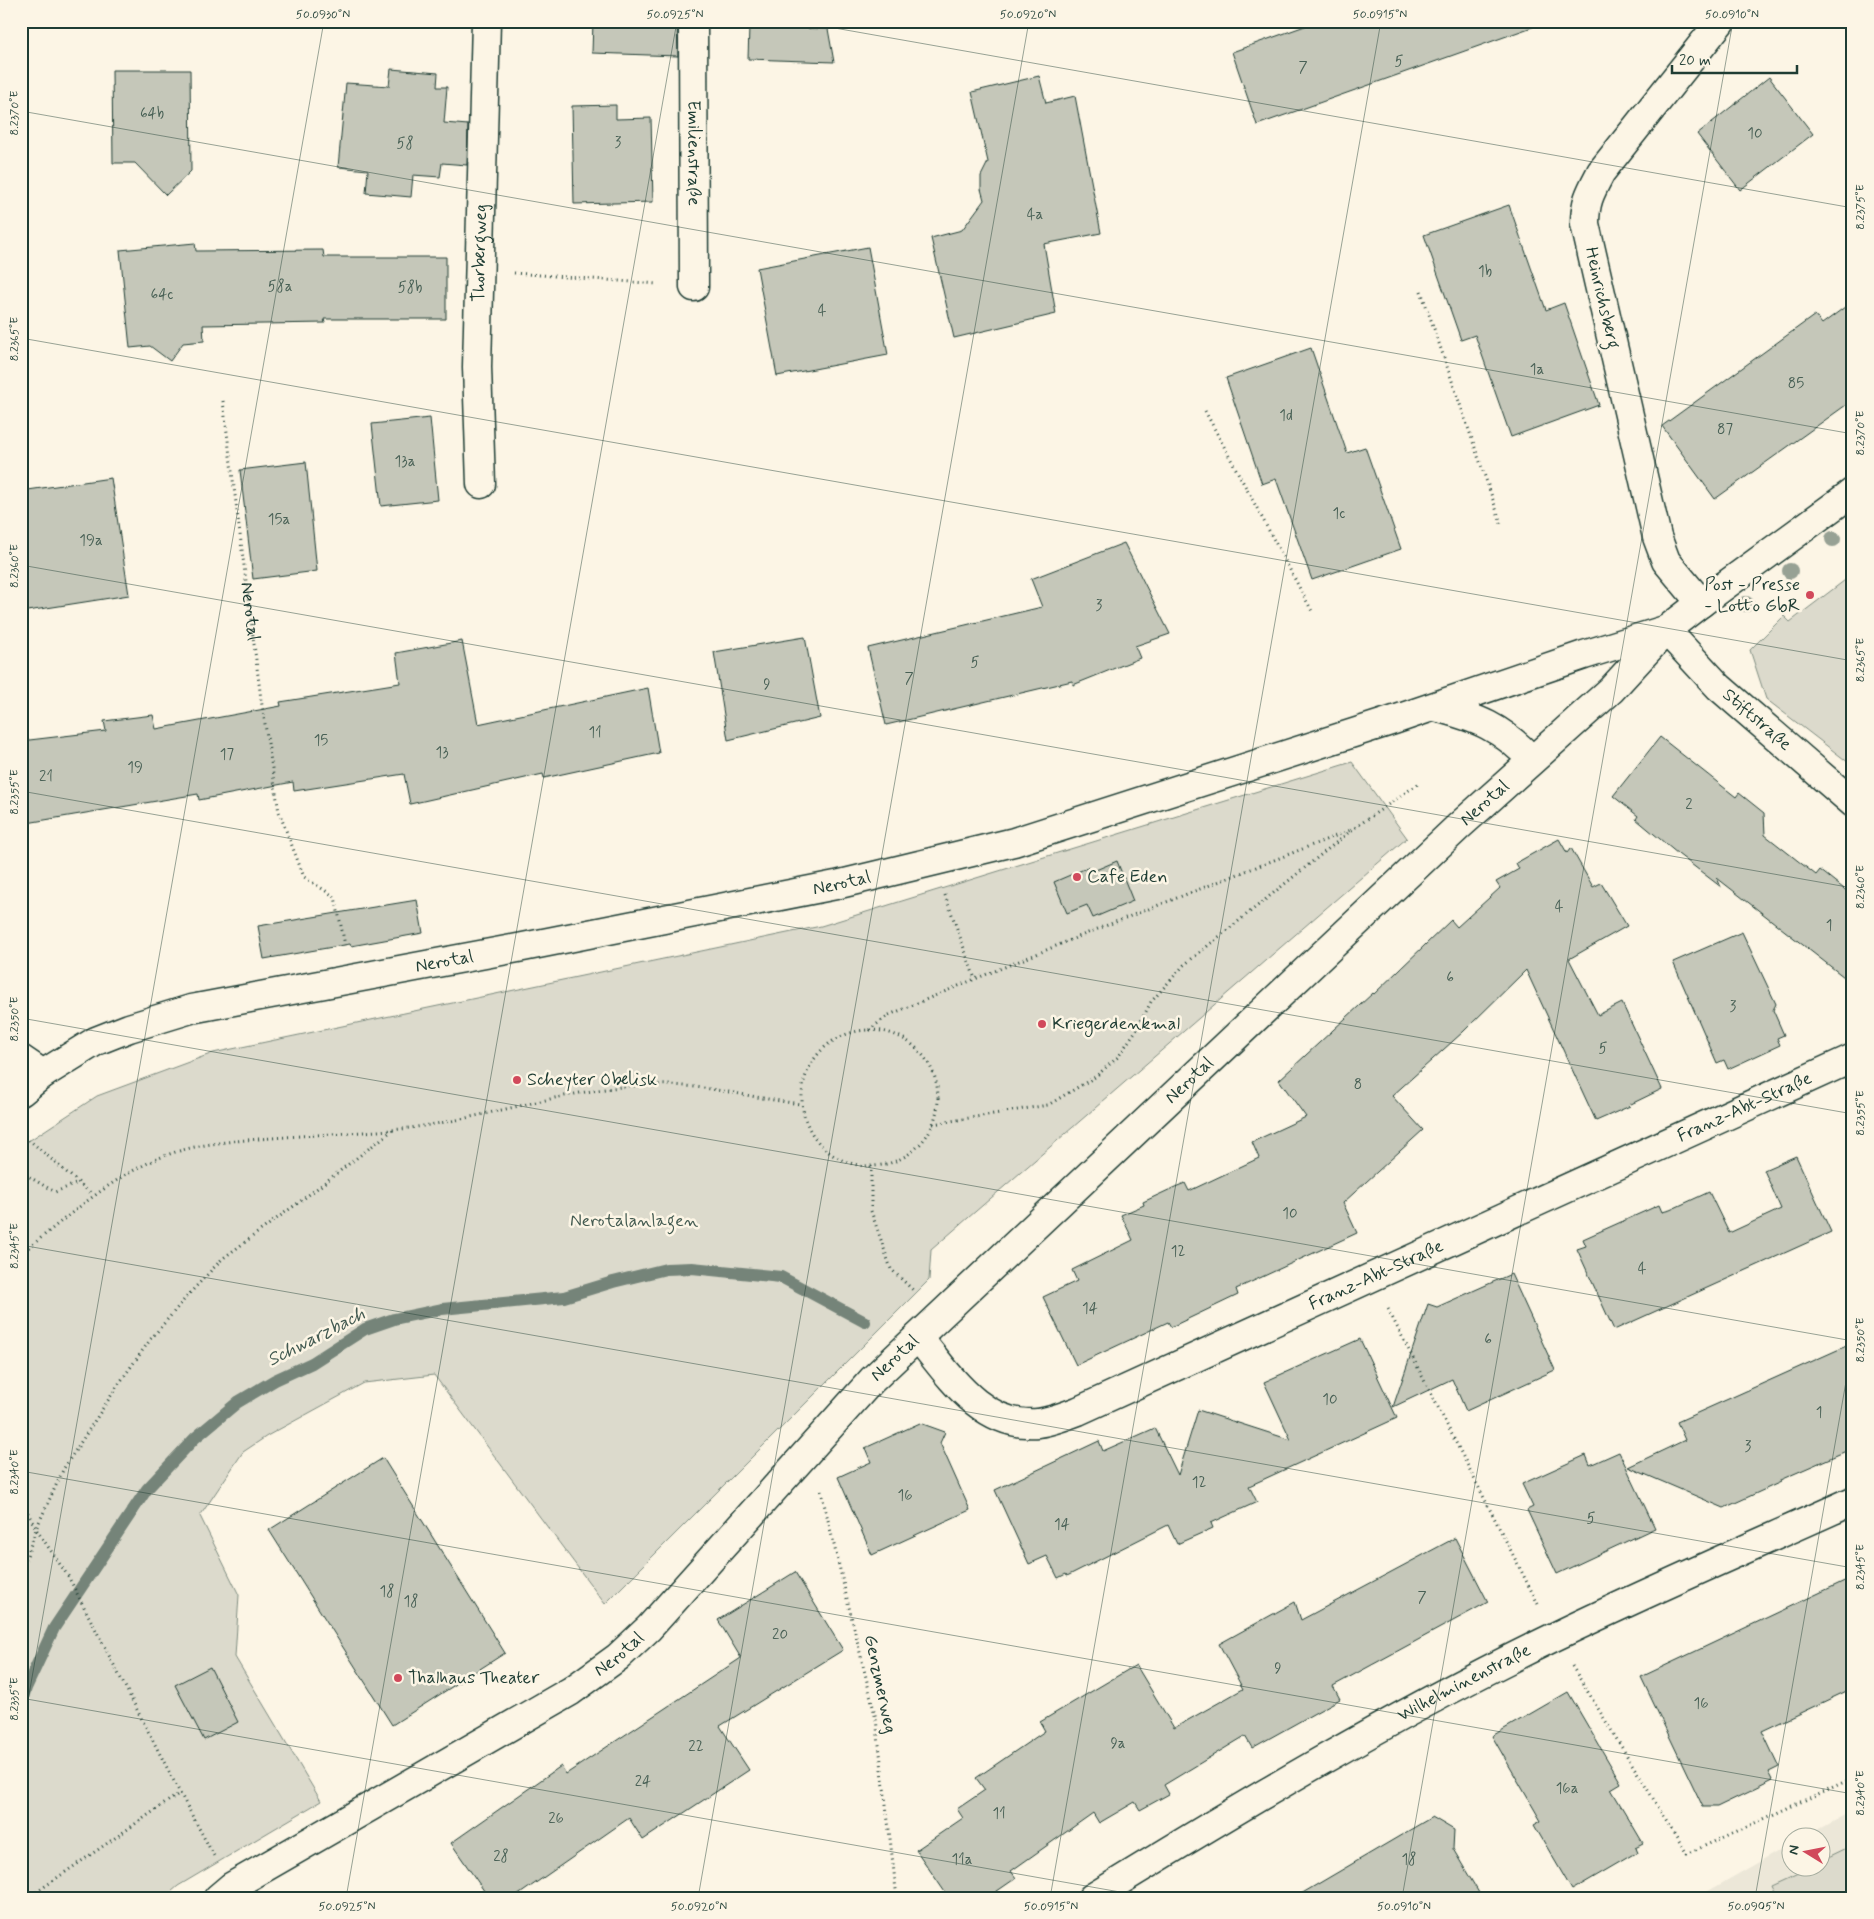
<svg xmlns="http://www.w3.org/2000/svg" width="1874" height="1919" viewBox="0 0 1874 1919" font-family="Mynerve,sans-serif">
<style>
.built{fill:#ece7d8}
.green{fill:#dcdacc;stroke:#7e8c80}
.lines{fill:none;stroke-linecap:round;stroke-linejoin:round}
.stream{stroke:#758479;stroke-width:12}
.building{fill:#c5c7b9;stroke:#1f3d34}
.minor-casing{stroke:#1f3d34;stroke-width:31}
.path{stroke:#1f3d34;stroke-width:3;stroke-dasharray:1 4;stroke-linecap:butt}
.minor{stroke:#fcf5e5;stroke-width:28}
.tree{fill:#97a194}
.ticks{fill:none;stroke:#1f3d34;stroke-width:1;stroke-opacity:0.45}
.poi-dot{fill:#d1495b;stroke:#fcf5e5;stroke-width:2}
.labels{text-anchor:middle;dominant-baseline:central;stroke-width:5;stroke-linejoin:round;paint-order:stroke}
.number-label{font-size:15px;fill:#486055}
.street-label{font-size:18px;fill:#1f3d34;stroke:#fcf5e5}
.poi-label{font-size:18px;fill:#1f3d34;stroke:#fcf5e5;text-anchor:start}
.park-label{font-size:18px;fill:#455c52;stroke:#fcf5e5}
.water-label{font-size:19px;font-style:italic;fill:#435a51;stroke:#fcf5e5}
.neatline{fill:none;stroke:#1f3d34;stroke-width:2}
.ticks-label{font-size:12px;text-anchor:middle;fill:#1f3d34}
</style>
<rect width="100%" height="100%" fill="#fcf5e5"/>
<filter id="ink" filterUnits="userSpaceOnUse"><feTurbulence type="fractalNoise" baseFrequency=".02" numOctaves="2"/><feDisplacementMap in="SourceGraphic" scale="10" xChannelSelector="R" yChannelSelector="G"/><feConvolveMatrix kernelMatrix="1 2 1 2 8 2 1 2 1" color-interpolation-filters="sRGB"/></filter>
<g filter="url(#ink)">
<path class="built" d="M 1853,1810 L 1853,1898 L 1696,1898 L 1791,1844 L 1792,1866 L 1822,1866 L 1822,1836 L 1805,1836 Z"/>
<path class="green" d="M 1853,574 L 1853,766 L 1766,699 L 1750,650 L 1784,616 L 1790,622 Z
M 1352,762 L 1407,838 L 931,1250 L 929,1280 L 605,1604 L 434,1375 L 364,1383 L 267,1436 L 243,1452 L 200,1516 L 239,1595 L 235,1657 L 321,1801 L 178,1886 L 164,1898 L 21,1898 L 21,1146 L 97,1096 L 213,1053 L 821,926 Z
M 1853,1846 L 1853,1898 L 1778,1898 L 1772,1885 L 1811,1867 L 1822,1866 L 1822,1861 Z"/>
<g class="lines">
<path class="stream" d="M 21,1704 L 26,1688 L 54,1628 L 147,1489 L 195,1438 L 238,1402 L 275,1380 L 312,1363 L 365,1329 L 394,1319 L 442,1309 L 564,1297 L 613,1282 L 666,1269 L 692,1268 L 781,1277 L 865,1322"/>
</g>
<path class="building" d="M 593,21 L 677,24 L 678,56 L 592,53 Z
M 1319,21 L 1534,21 L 1535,26 L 1257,125 L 1232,52 Z
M 749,27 L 828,29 L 834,62 L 748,59 Z
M 391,69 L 438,73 L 437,87 L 447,87 L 444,123 L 468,125 L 467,165 L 442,163 L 440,177 L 413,175 L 411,197 L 366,193 L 368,170 L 338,167 L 346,83 L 389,86 Z
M 112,70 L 190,70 L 191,171 L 166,195 L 135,163 L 113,163 Z
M 1039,76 L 1046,103 L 1075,96 L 1101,233 L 1044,244 L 1056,314 L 954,338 L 931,238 L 962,230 L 984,200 L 981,189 L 981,176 L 988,162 L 972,92 Z
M 1769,77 L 1813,134 L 1740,190 L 1697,134 Z
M 616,105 L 616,119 L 651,118 L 653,202 L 574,204 L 572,106 Z
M 1509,205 L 1546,310 L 1564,303 L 1599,405 L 1511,437 L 1475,335 L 1461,340 L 1424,235 Z
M 195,243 L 196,251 L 323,250 L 324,257 L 446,257 L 446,319 L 324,319 L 325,323 L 203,325 L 204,341 L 183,343 L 170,361 L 150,346 L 130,348 L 120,250 Z
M 868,247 L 888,355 L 777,376 L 757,268 Z
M 1853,301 L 1853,400 L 1715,499 L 1662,426 L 1815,315 L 1822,324 Z
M 1311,348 L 1347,453 L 1365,447 L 1401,549 L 1312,580 L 1276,479 L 1262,484 L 1226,378 Z
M 430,418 L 438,500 L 381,506 L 372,424 Z
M 306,462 L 317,571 L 253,579 L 240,470 Z
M 111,478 L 129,595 L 21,612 L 21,491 Z
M 1124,543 L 1170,634 L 1135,646 L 1140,658 L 1073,685 L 1072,681 L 886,725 L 868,648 L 1042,607 L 1031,579 Z
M 805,637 L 820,718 L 728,740 L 714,652 Z
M 462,641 L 478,724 L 648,688 L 659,753 L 544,778 L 543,774 L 410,804 L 404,774 L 294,791 L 293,782 L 199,800 L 198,794 L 21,824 L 21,741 L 106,731 L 104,721 L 153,715 L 156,729 L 281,706 L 280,702 L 400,683 L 396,653 Z
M 1660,737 L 1736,797 L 1739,793 L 1764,813 L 1765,835 L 1816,875 L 1820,870 L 1853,896 L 1853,984 L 1717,878 L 1721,887 L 1678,854 L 1636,819 L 1638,816 L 1613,796 Z
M 1559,839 L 1567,853 L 1571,848 L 1593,887 L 1601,883 L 1627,926 L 1569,959 L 1598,1015 L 1622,1003 L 1662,1089 L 1629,1105 L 1630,1106 L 1596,1121 L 1526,970 L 1463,1032 L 1392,1096 L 1423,1130 L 1343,1203 L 1357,1233 L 1236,1289 L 1238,1295 L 1171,1327 L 1168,1322 L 1076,1365 L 1043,1297 L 1077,1281 L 1072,1270 L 1133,1240 L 1121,1215 L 1144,1205 L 1143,1202 L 1175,1187 L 1185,1183 L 1189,1191 L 1259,1158 L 1252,1142 L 1306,1117 L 1279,1080 L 1373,993 L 1374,994 L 1451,920 L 1457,927 L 1500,888 L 1496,882 L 1519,869 L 1516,863 Z
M 1117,861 L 1133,901 L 1093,918 L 1087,905 L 1067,913 L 1054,882 L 1089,867 L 1091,872 Z
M 417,900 L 423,933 L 351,946 L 350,944 L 264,959 L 258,926 Z
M 1742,932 L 1776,1004 L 1773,1010 L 1784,1035 L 1777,1038 L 1780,1045 L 1728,1069 L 1724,1060 L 1717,1063 L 1673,962 Z
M 1796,1156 L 1831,1232 L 1614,1330 L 1577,1249 L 1586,1246 L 1583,1239 L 1659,1205 L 1662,1212 L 1670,1210 L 1709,1192 L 1729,1233 L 1781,1209 L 1764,1170 Z
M 1511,1274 L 1555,1370 L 1466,1411 L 1452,1379 L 1393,1407 L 1428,1304 L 1437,1307 Z
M 1360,1339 L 1397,1418 L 1249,1486 L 1257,1502 L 1211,1523 L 1213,1528 L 1177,1544 L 1168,1525 L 1067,1576 L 1066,1574 L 1058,1578 L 1047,1556 L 1029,1564 L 995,1490 L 1099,1441 L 1103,1451 L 1155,1428 L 1178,1475 L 1198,1410 L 1291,1440 L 1264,1382 Z
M 1853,1343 L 1853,1448 L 1780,1480 L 1781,1482 L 1724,1508 L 1628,1467 L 1685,1440 L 1677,1422 Z
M 920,1423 L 945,1432 L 940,1443 L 970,1510 L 872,1555 L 838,1477 L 871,1462 L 865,1448 Z
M 1619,1452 L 1655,1528 L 1557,1574 L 1527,1510 L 1533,1507 L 1522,1484 L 1586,1455 L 1590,1465 Z
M 383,1458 L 505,1653 L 392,1725 L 269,1530 Z
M 1455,1538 L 1488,1602 L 1333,1686 L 1340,1699 L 1252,1748 L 1245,1736 L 1164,1785 L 1169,1794 L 1140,1810 L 1135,1802 L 1099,1823 L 1093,1813 L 1011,1871 L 1016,1878 L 987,1898 L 949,1898 L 916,1850 L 963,1818 L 957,1809 L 985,1790 L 976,1778 L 1045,1731 L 1040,1722 L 1136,1665 L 1174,1728 L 1243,1689 L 1219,1644 L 1295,1602 L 1301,1620 Z
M 795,1572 L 843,1650 L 720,1726 L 749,1770 L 643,1840 L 629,1818 L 514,1898 L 489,1898 L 451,1843 L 561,1766 L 566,1774 L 741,1658 L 718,1620 Z
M 1853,1577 L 1853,1688 L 1762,1731 L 1779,1767 L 1769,1772 L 1773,1780 L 1717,1807 L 1703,1807 L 1641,1677 Z
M 210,1667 L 238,1722 L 204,1740 L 175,1685 Z
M 1568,1692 L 1621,1783 L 1611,1789 L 1643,1843 L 1635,1847 L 1637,1852 L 1572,1890 L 1534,1825 L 1541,1821 L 1492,1736 Z
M 1432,1817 L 1454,1830 L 1453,1849 L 1482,1898 L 1294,1898 Z"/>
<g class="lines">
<defs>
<g id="minor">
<path id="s2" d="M 693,21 L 694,287"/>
<path id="s3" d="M 481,484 L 477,367 L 486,21"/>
<path d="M 1701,603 L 1666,561 L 1657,537 L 1585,224 C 1585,201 1590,193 1601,172 L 1721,21"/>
<path id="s4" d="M 1666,630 L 1719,687 L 1853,803"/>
<path d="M 1435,707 C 1478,718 1501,727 1532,760"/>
<path d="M 21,1059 L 43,1074"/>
<path id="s5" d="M 21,1092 L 43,1074 L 96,1041 L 129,1028 L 191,1009 L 523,947 L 836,885 L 1014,842 L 1394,720 L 1584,655 L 1665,630"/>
<path id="s6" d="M 918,1337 C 949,1375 982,1428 1038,1423 C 1052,1421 1065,1416 1078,1411 L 1853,1058"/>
<path id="s7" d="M 218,1898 L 231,1887 L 571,1691 L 618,1657 L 649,1628 L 872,1380 L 1458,827 L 1611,690 L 1666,630 L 1701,603 L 1853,492"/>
<path id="s8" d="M 1092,1898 C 1243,1805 1395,1714 1554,1637 C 1653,1589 1753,1546 1853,1501"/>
</g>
</defs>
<use href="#minor" class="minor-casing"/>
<g class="path">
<path d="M 514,273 L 658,284"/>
<path d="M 1421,291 L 1502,526"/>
<path id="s1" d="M 223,401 L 261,699 L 279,812 L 304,877 L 335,897 L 345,945"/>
<path d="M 1205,411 L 1313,613"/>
<path d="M 945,895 L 975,979"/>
<path d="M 869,1030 L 889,1015 L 975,979 L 1105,926 L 1351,830"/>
<circle cx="870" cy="1098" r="68"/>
<path d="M 933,1124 L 1048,1105 L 1095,1077 L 1118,1057 L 1137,1029 L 1151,1002 L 1184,965 L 1353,829 L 1418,784"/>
<path d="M 21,1133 L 93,1195"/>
<path d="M 871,1166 L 871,1211 L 891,1269 L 915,1292"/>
<path d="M 21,1172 L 55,1192 L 78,1183"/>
<path d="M 21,1254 C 65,1219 107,1180 159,1158 C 195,1143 234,1141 272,1138 C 312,1135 352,1133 391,1130 C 479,1122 562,1088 650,1085 C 701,1083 751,1098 801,1104"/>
<path d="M 1388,1309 L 1538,1604"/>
<path d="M 821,1491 L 876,1719 L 897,1898"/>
<path d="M 21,1499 L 36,1529 L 68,1576 L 180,1793 L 214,1856"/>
<path d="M 21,1574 L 36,1529 L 64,1468 L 118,1385 L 150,1340 L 189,1294 L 222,1259 L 298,1203 L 393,1130"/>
<path d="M 1572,1666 L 1687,1854 L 1853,1778"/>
<path d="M 28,1898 L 180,1793"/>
</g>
<use href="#minor" class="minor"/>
</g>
<g class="tree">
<circle cx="1833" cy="539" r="8"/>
<circle cx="1790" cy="571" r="8"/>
<circle cx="1746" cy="604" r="8"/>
</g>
</g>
<path class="ticks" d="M 795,21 L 1853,208M 21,111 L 1853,434M 21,338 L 1853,661M 21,565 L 1853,888M 21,791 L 1853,1114M 21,1018 L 1853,1341M 21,1245 L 1853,1568M 21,1471 L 1853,1794M 21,1698 L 1154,1898M 21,1740 L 324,21M 346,1898 L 677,21M 698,1898 L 1029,21M 1050,1898 L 1381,21M 1402,1898 L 1733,21M 1755,1898 L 1853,1342"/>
<g class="poi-dot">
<circle cx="1810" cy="595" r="5"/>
<circle cx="1077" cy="877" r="5"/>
<circle cx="1042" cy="1024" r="5"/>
<circle cx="517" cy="1080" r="5"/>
<circle cx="398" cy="1678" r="5"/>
</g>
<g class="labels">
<g class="number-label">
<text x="1399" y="62">5</text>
<text x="1303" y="68">7</text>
<text x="152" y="114">64b</text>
<text x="1755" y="134">10</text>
<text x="618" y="143">3</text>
<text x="405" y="144">58</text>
<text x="1035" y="215">4a</text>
<text x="1485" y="272">1b</text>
<text x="280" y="287">58a</text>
<text x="410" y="288">58b</text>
<text x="162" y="295">64c</text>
<text x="822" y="311">4</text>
<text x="1537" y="370">1a</text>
<text x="1796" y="384">85</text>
<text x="1286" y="416">1d</text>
<text x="1725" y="430">87</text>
<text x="405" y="462">13a</text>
<text x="1339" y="514">1c</text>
<text x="279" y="520">15a</text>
<text x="91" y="541">19a</text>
<text x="1099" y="606">3</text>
<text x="975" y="663">5</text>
<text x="909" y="679">7</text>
<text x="767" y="685">9</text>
<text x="595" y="733">11</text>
<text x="321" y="741">15</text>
<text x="442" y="753">13</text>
<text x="227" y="755">17</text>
<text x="135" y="768">19</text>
<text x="46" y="777">21</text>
<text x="1689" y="805">2</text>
<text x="1559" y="907">4</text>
<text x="1829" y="926">1</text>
<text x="1450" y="978">6</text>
<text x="1733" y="1007">3</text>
<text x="1603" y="1049">5</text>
<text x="1358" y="1085">8</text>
<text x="1290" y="1214">10</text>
<text x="1178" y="1252">12</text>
<text x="1642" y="1269">4</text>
<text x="1090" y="1309">14</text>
<text x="1488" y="1340">6</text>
<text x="1330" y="1400">10</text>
<text x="1819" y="1413">1</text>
<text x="1748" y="1447">3</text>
<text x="1199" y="1483">12</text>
<text x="905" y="1496">16</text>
<text x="1591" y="1519">5</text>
<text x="1062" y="1525">14</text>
<text x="387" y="1592">18</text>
<text x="1422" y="1598">7</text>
<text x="411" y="1602">18</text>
<text x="780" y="1635">20</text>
<text x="1278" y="1669">9</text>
<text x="1701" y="1704">16</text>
<text x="1118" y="1744">9a</text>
<text x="696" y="1747">22</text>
<text x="643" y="1782">24</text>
<text x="1567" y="1789">16a</text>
<text x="999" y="1814">11</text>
<text x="556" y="1819">26</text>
<text x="501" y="1857">28</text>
<text x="962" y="1860">11a</text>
<text x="1409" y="1860">18</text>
</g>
<g class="street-label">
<text stroke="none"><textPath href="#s2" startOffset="132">Emilienstraße</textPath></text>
<text stroke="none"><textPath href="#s3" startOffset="231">Thorbergweg</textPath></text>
<text transform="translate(1602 298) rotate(77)">Heinrichsberg</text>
<text stroke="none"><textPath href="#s1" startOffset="212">Nerotal</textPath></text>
<text stroke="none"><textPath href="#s4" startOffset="128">Stiftstraße</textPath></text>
<text stroke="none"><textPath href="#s7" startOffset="1685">Nerotal</textPath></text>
<text stroke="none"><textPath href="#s5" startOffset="854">Nerotal</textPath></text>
<text stroke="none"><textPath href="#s5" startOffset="449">Nerotal</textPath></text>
<text stroke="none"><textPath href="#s7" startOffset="1280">Nerotal</textPath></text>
<text stroke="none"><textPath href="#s6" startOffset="929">Franz-Abt-Straße</textPath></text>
<text stroke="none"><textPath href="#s6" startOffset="524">Franz-Abt-Straße</textPath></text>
<text stroke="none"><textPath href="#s7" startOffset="875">Nerotal</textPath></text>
<text stroke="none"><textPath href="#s7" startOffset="470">Nerotal</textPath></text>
<text transform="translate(880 1684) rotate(78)">Genzmerweg</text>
<text stroke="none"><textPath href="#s8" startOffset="430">Wilhelminenstraße</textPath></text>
</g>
<g class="poi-label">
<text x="1800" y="585" text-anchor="end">Post - Presse<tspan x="1800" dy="21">- Lotto GbR</tspan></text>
<text x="1087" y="877">Cafe Eden</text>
<text x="1052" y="1024">Kriegerdenkmal</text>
<text x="527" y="1080">Scheyter Obelisk</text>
<text x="408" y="1678">Thalhaus Theater</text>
</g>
<g class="park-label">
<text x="634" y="1221">Nerotalanlagen</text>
</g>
<g class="water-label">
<text transform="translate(316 1337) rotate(-27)">Schwarzbach</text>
</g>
</g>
<rect width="1874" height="1919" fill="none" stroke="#fcf5e5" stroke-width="55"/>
<g transform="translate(1806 1852) rotate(280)"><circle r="24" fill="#fcf5e5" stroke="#a4ab9e"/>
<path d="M0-4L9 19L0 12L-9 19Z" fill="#d1495b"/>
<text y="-8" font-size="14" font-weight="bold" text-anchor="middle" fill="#1f3d34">N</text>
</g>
<path d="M1672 65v8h125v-8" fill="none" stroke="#1f3d34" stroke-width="2.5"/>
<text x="1679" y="65" font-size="15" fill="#1f3d34" stroke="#fcf5e5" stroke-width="4" paint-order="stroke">20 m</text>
<rect x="28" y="28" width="1818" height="1864" class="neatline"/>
<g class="ticks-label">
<text x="323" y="18">50.0930°N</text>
<text x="675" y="18">50.0925°N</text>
<text x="1028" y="18">50.0920°N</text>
<text x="1380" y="18">50.0915°N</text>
<text x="1732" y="18">50.0910°N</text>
<text transform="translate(14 113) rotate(-90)" y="4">8.2370°E</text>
<text transform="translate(1860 207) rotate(-90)" y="4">8.2375°E</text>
<text transform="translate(14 339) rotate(-90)" y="4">8.2365°E</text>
<text transform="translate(1860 433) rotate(-90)" y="4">8.2370°E</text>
<text transform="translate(14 566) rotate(-90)" y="4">8.2360°E</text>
<text transform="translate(1860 660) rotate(-90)" y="4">8.2365°E</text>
<text transform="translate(14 792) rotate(-90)" y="4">8.2355°E</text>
<text transform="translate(1860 887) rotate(-90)" y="4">8.2360°E</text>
<text transform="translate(14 1019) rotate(-90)" y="4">8.2350°E</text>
<text transform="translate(1860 1113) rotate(-90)" y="4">8.2355°E</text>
<text transform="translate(14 1246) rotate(-90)" y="4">8.2345°E</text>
<text transform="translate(1860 1340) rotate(-90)" y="4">8.2350°E</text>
<text transform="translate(14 1472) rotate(-90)" y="4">8.2340°E</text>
<text transform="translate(1860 1567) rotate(-90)" y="4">8.2345°E</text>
<text transform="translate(14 1699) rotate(-90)" y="4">8.2335°E</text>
<text transform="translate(1860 1793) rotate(-90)" y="4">8.2340°E</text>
<text x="347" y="1910">50.0925°N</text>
<text x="699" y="1910">50.0920°N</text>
<text x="1051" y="1910">50.0915°N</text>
<text x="1404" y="1910">50.0910°N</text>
<text x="1756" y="1910">50.0905°N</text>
</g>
</svg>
